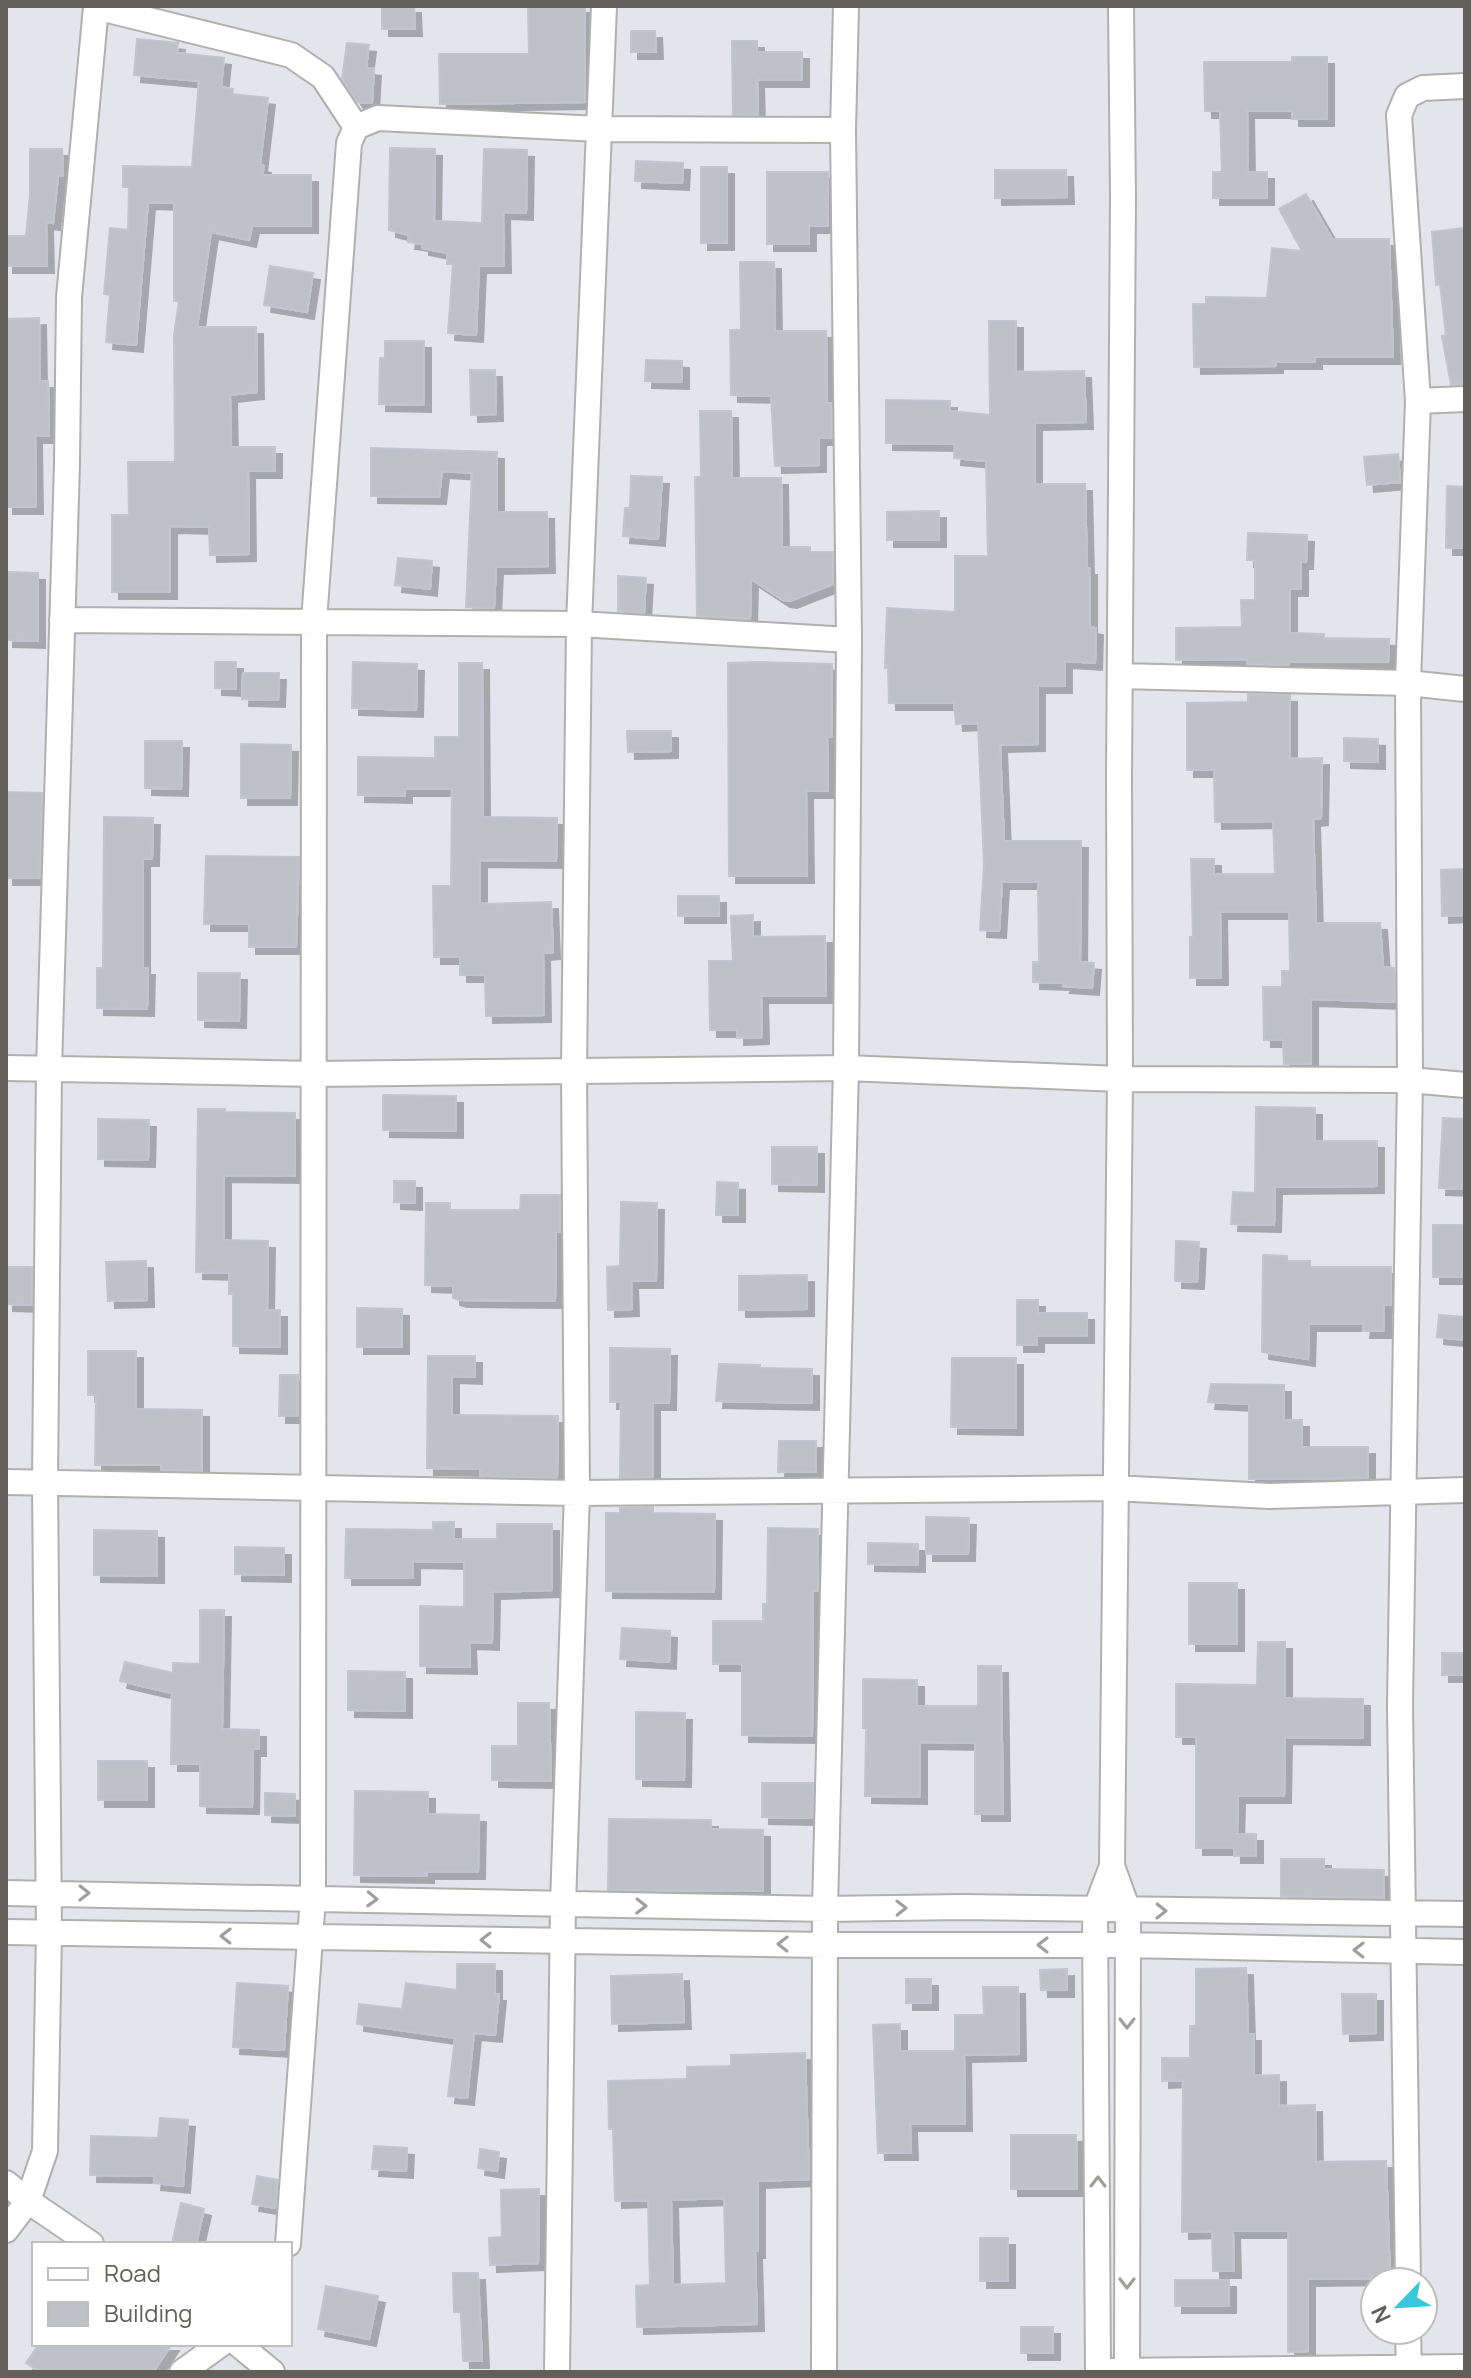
<svg xmlns="http://www.w3.org/2000/svg" width="1471" height="2378" viewBox="0 0 1471 2378" font-family="Manrope,sans-serif">
<style>
.building{fill:#bfc1c8;stroke:#c1c5d0;stroke-width:2;fill-rule:evenodd;filter:url(#shadow)}
.lines{fill:none;stroke-linecap:round;stroke-linejoin:round}
.minor-casing{stroke:#b2b0ac;stroke-width:28}
.minor{stroke:#fff;stroke-width:24}
.oneway{stroke:#a19f9d}
</style>
<defs>
<filter id="shadow"><feDropShadow dx="7" dy="7" stdDeviation="0" flood-color="#0004"/></filter>
</defs>
<rect width="100%" height="100%" fill="#e3e4ec"/>
<path class="building" d="M 382,6 L 414,6 L 415,29 L 382,29 Z
M 528,6 L 585,6 L 585,102 L 440,104 L 439,54 L 529,54 Z
M 631,31 L 655,31 L 656,52 L 631,52 Z
M 137,39 L 178,43 L 177,53 L 224,58 L 221,87 L 233,89 L 232,94 L 268,98 L 260,165 L 264,166 L 262,175 L 311,175 L 311,226 L 252,226 L 249,240 L 211,232 L 197,327 L 256,327 L 257,392 L 230,395 L 231,447 L 275,447 L 275,471 L 248,471 L 249,554 L 210,555 L 209,527 L 170,526 L 170,592 L 112,592 L 112,515 L 129,515 L 128,462 L 175,462 L 174,335 L 179,301 L 174,301 L 174,203 L 148,202 L 136,345 L 106,342 L 110,295 L 104,294 L 110,228 L 128,230 L 129,187 L 123,187 L 123,166 L 192,167 L 199,81 L 134,75 Z
M 732,41 L 757,41 L 757,52 L 802,52 L 802,80 L 757,80 L 758,115 L 733,115 Z
M 347,43 L 369,45 L 366,68 L 374,69 L 372,103 L 357,102 L 342,79 Z
M 1292,57 L 1327,57 L 1327,119 L 1292,119 L 1292,111 L 1247,111 L 1248,172 L 1267,172 L 1267,198 L 1213,198 L 1213,172 L 1222,172 L 1220,111 L 1205,111 L 1204,62 L 1292,62 Z
M 390,148 L 435,149 L 434,221 L 482,223 L 484,149 L 527,150 L 526,213 L 503,212 L 504,266 L 479,266 L 476,335 L 448,333 L 453,264 L 447,264 L 447,253 L 422,248 L 422,244 L 408,242 L 409,235 L 389,230 Z
M 30,149 L 62,149 L 63,176 L 58,176 L 53,223 L 46,222 L 47,266 L 6,266 L 6,236 L 26,236 L 30,195 Z
M 636,161 L 683,163 L 682,183 L 635,181 Z
M 701,167 L 727,167 L 727,243 L 701,243 Z
M 995,170 L 1066,170 L 1067,197 L 995,198 Z
M 767,172 L 828,172 L 828,226 L 809,226 L 809,244 L 767,244 Z
M 1306,194 L 1332,239 L 1389,239 L 1393,357 L 1315,357 L 1315,362 L 1276,362 L 1276,366 L 1194,367 L 1193,304 L 1206,304 L 1206,297 L 1267,298 L 1272,248 L 1302,251 L 1279,209 Z
M 1465,228 L 1465,384 L 1451,385 L 1442,336 L 1446,335 L 1440,284 L 1436,285 L 1432,232 Z
M 740,262 L 774,262 L 775,331 L 826,331 L 827,403 L 831,403 L 832,438 L 819,438 L 819,465 L 775,466 L 771,396 L 731,395 L 730,330 L 741,330 Z
M 270,266 L 313,273 L 307,312 L 264,305 Z
M 39,318 L 40,381 L 48,381 L 49,436 L 35,436 L 36,507 L 6,507 L 6,319 Z
M 989,321 L 1016,321 L 1016,372 L 1084,371 L 1086,422 L 1035,423 L 1035,484 L 1085,484 L 1087,568 L 1090,568 L 1090,627 L 1096,628 L 1095,663 L 1065,661 L 1065,686 L 1038,686 L 1038,744 L 1000,745 L 1004,841 L 1081,841 L 1080,962 L 1094,963 L 1092,988 L 1063,986 L 1064,983 L 1033,982 L 1033,962 L 1039,962 L 1038,882 L 1002,882 L 999,931 L 980,930 L 984,865 L 978,723 L 956,724 L 954,703 L 889,703 L 888,668 L 885,668 L 887,608 L 955,612 L 955,556 L 988,556 L 986,461 L 954,458 L 955,444 L 886,443 L 886,400 L 950,401 L 950,411 L 990,415 Z
M 385,341 L 424,341 L 424,405 L 379,404 L 380,358 L 385,358 Z
M 646,360 L 682,361 L 682,382 L 645,381 Z
M 470,370 L 495,370 L 496,414 L 471,415 Z
M 700,411 L 731,411 L 732,478 L 781,478 L 782,547 L 810,547 L 810,552 L 833,552 L 833,584 L 790,601 L 783,600 L 751,579 L 750,619 L 697,616 L 695,477 L 701,477 Z
M 371,448 L 497,452 L 497,512 L 547,512 L 548,566 L 496,567 L 494,608 L 466,607 L 472,473 L 442,471 L 439,497 L 371,496 Z
M 1398,454 L 1400,482 L 1367,485 L 1364,457 Z
M 631,476 L 662,477 L 658,539 L 623,536 L 625,508 L 630,508 Z
M 1447,486 L 1465,487 L 1465,548 L 1446,548 Z
M 939,511 L 939,540 L 887,540 L 887,512 Z
M 1248,533 L 1307,535 L 1306,562 L 1301,562 L 1301,589 L 1290,589 L 1290,633 L 1324,634 L 1324,638 L 1389,639 L 1388,662 L 1289,662 L 1289,665 L 1247,664 L 1247,659 L 1176,660 L 1176,628 L 1242,627 L 1241,600 L 1255,600 L 1255,560 L 1247,560 Z
M 398,558 L 432,561 L 430,589 L 395,585 Z
M 6,572 L 38,573 L 38,641 L 6,640 Z
M 618,576 L 646,578 L 644,613 L 618,611 Z
M 215,662 L 236,662 L 236,689 L 215,688 Z
M 353,662 L 417,664 L 416,710 L 352,708 Z
M 758,662 L 832,664 L 832,737 L 827,737 L 828,791 L 806,791 L 807,876 L 729,876 L 728,663 Z
M 459,663 L 482,663 L 483,817 L 557,818 L 556,861 L 480,860 L 480,904 L 551,902 L 553,952 L 543,953 L 544,1015 L 486,1016 L 485,975 L 460,975 L 460,957 L 434,957 L 433,886 L 451,886 L 452,789 L 405,789 L 405,796 L 358,795 L 358,757 L 435,758 L 435,737 L 459,737 Z
M 243,673 L 279,673 L 278,700 L 242,699 Z
M 1248,694 L 1290,695 L 1290,759 L 1322,758 L 1321,818 L 1313,819 L 1316,923 L 1380,923 L 1383,967 L 1394,968 L 1395,1002 L 1311,999 L 1311,1064 L 1284,1064 L 1283,1040 L 1264,1040 L 1263,987 L 1282,987 L 1282,971 L 1290,971 L 1289,912 L 1220,912 L 1221,978 L 1190,978 L 1190,937 L 1193,937 L 1191,859 L 1214,859 L 1214,874 L 1275,874 L 1273,821 L 1215,822 L 1214,770 L 1187,770 L 1187,703 L 1248,702 Z
M 627,731 L 671,731 L 671,751 L 628,752 Z
M 1344,738 L 1378,739 L 1378,762 L 1344,761 Z
M 145,741 L 182,741 L 181,789 L 145,788 Z
M 241,744 L 291,745 L 290,798 L 241,798 Z
M 6,792 L 42,793 L 40,878 L 6,878 Z
M 104,817 L 153,818 L 152,859 L 143,859 L 143,968 L 148,968 L 147,1009 L 97,1008 L 97,968 L 103,968 Z
M 206,856 L 299,857 L 296,947 L 249,947 L 249,924 L 204,924 Z
M 1465,869 L 1465,915 L 1442,916 L 1441,870 Z
M 678,896 L 719,896 L 719,916 L 678,916 Z
M 753,915 L 753,937 L 825,936 L 826,996 L 761,996 L 762,1037 L 737,1038 L 737,1030 L 710,1030 L 709,961 L 733,961 L 731,916 Z
M 198,973 L 240,973 L 239,1021 L 198,1020 Z
M 383,1095 L 456,1096 L 456,1131 L 383,1130 Z
M 1256,1107 L 1315,1108 L 1315,1141 L 1377,1141 L 1377,1186 L 1275,1187 L 1274,1225 L 1231,1224 L 1233,1192 L 1255,1193 Z
M 198,1109 L 225,1109 L 225,1112 L 295,1113 L 295,1176 L 224,1175 L 224,1240 L 268,1241 L 267,1310 L 280,1310 L 280,1347 L 233,1346 L 233,1294 L 229,1294 L 229,1273 L 196,1272 Z
M 1443,1118 L 1465,1119 L 1465,1189 L 1439,1188 Z
M 98,1119 L 149,1120 L 148,1160 L 98,1159 Z
M 772,1147 L 817,1147 L 817,1185 L 772,1184 Z
M 394,1181 L 415,1181 L 415,1203 L 394,1202 Z
M 717,1182 L 738,1183 L 738,1215 L 716,1215 Z
M 521,1195 L 560,1195 L 560,1232 L 556,1232 L 555,1301 L 460,1300 L 453,1298 L 453,1286 L 425,1285 L 426,1203 L 450,1203 L 450,1210 L 520,1210 Z
M 621,1202 L 657,1203 L 656,1281 L 631,1281 L 632,1309 L 608,1310 L 607,1267 L 620,1266 Z
M 1433,1225 L 1465,1225 L 1465,1277 L 1433,1277 Z
M 1176,1241 L 1199,1242 L 1197,1282 L 1175,1281 Z
M 1263,1255 L 1287,1256 L 1287,1261 L 1310,1261 L 1310,1267 L 1391,1267 L 1391,1305 L 1384,1305 L 1384,1331 L 1363,1331 L 1364,1324 L 1309,1324 L 1308,1359 L 1262,1352 Z
M 146,1261 L 147,1300 L 108,1301 L 106,1262 Z
M 6,1267 L 32,1267 L 32,1305 L 6,1304 Z
M 807,1275 L 807,1309 L 739,1310 L 739,1276 Z
M 1017,1300 L 1038,1300 L 1038,1313 L 1087,1313 L 1087,1336 L 1037,1336 L 1037,1345 L 1017,1345 Z
M 357,1308 L 402,1309 L 402,1347 L 357,1347 Z
M 1439,1315 L 1465,1317 L 1465,1340 L 1437,1337 Z
M 610,1348 L 670,1349 L 669,1403 L 653,1403 L 653,1477 L 620,1478 L 621,1402 L 610,1402 Z
M 88,1351 L 136,1351 L 136,1409 L 202,1410 L 202,1471 L 161,1470 L 161,1465 L 95,1465 L 96,1395 L 88,1395 Z
M 428,1356 L 475,1356 L 475,1377 L 452,1376 L 452,1415 L 558,1416 L 557,1478 L 480,1476 L 480,1469 L 427,1468 Z
M 952,1358 L 1016,1358 L 1016,1428 L 951,1427 Z
M 719,1364 L 760,1365 L 760,1368 L 812,1369 L 812,1403 L 716,1401 Z
M 280,1375 L 298,1375 L 298,1416 L 279,1416 Z
M 1211,1384 L 1284,1385 L 1284,1420 L 1302,1420 L 1302,1447 L 1368,1447 L 1368,1478 L 1249,1479 L 1249,1404 L 1208,1402 Z
M 779,1441 L 816,1441 L 816,1472 L 778,1472 Z
M 653,1507 L 653,1513 L 715,1514 L 714,1592 L 606,1591 L 606,1513 L 620,1513 L 620,1508 Z
M 926,1517 L 969,1518 L 968,1554 L 926,1554 Z
M 433,1522 L 454,1522 L 454,1539 L 497,1539 L 497,1524 L 552,1524 L 552,1590 L 493,1592 L 492,1643 L 469,1642 L 470,1667 L 420,1666 L 420,1606 L 464,1607 L 464,1562 L 413,1561 L 413,1578 L 345,1578 L 346,1529 L 433,1530 Z
M 768,1528 L 818,1529 L 818,1591 L 813,1591 L 812,1736 L 742,1735 L 742,1664 L 713,1664 L 713,1621 L 763,1621 L 763,1604 L 767,1604 Z
M 94,1530 L 157,1531 L 157,1576 L 94,1575 Z
M 868,1543 L 918,1544 L 918,1565 L 868,1564 Z
M 235,1547 L 284,1548 L 284,1575 L 235,1574 Z
M 1189,1583 L 1237,1583 L 1237,1644 L 1189,1644 Z
M 200,1610 L 224,1610 L 222,1729 L 259,1730 L 259,1749 L 253,1749 L 252,1807 L 200,1806 L 200,1764 L 171,1764 L 172,1693 L 120,1681 L 125,1662 L 173,1673 L 173,1663 L 200,1664 Z
M 622,1628 L 670,1631 L 669,1662 L 620,1659 Z
M 1258,1642 L 1285,1642 L 1285,1698 L 1363,1699 L 1363,1738 L 1285,1737 L 1284,1796 L 1238,1796 L 1237,1834 L 1256,1834 L 1256,1856 L 1234,1856 L 1234,1848 L 1196,1848 L 1196,1737 L 1176,1737 L 1176,1684 L 1257,1685 Z
M 1442,1653 L 1465,1653 L 1465,1675 L 1442,1675 Z
M 978,1666 L 1001,1666 L 1003,1814 L 975,1814 L 975,1743 L 920,1742 L 920,1797 L 865,1796 L 866,1728 L 863,1728 L 863,1679 L 917,1680 L 917,1706 L 978,1706 Z
M 348,1671 L 405,1672 L 405,1711 L 348,1710 Z
M 518,1703 L 549,1703 L 551,1781 L 492,1780 L 492,1746 L 518,1746 Z
M 636,1712 L 685,1713 L 684,1780 L 636,1779 Z
M 98,1761 L 147,1761 L 147,1800 L 98,1800 Z
M 762,1783 L 813,1783 L 812,1818 L 762,1817 Z
M 355,1791 L 428,1792 L 428,1814 L 479,1815 L 478,1872 L 427,1872 L 427,1876 L 354,1875 Z
M 265,1793 L 295,1794 L 295,1816 L 265,1815 Z
M 609,1819 L 711,1820 L 711,1829 L 763,1830 L 763,1891 L 608,1890 Z
M 1281,1859 L 1324,1859 L 1324,1869 L 1384,1870 L 1384,1898 L 1281,1896 Z
M 457,1964 L 495,1964 L 495,1994 L 499,1994 L 495,2035 L 474,2033 L 467,2098 L 448,2096 L 455,2038 L 357,2024 L 359,2004 L 402,2009 L 406,1983 L 457,1990 Z
M 1246,1968 L 1248,2034 L 1254,2034 L 1254,2076 L 1279,2075 L 1279,2106 L 1315,2105 L 1316,2162 L 1386,2161 L 1390,2278 L 1308,2279 L 1308,2351 L 1288,2352 L 1288,2231 L 1233,2231 L 1234,2271 L 1213,2271 L 1212,2231 L 1182,2232 L 1183,2080 L 1162,2081 L 1162,2058 L 1190,2058 L 1190,2026 L 1196,2026 L 1196,1969 Z
M 1067,1969 L 1067,1990 L 1041,1990 L 1040,1970 Z
M 682,1974 L 684,2022 L 612,2024 L 611,1976 Z
M 906,1979 L 931,1979 L 931,2003 L 906,2003 Z
M 237,1983 L 288,1986 L 284,2050 L 233,2047 Z
M 983,1987 L 1018,1987 L 1019,2054 L 964,2055 L 965,2124 L 910,2124 L 911,2153 L 878,2153 L 873,2025 L 900,2024 L 900,2051 L 955,2051 L 955,2015 L 984,2015 Z
M 1342,1994 L 1376,1994 L 1376,2033 L 1343,2034 Z
M 805,2053 L 809,2179 L 758,2181 L 758,2251 L 755,2251 L 757,2324 L 637,2327 L 636,2286 L 650,2285 L 648,2200 L 615,2201 L 613,2129 L 609,2129 L 608,2081 L 687,2079 L 687,2067 L 731,2066 L 731,2055 ZM 724,2198 L 726,2283 L 673,2285 L 671,2200 Z
M 160,2118 L 188,2120 L 183,2186 L 154,2183 L 155,2176 L 90,2175 L 91,2136 L 158,2138 Z
M 1011,2135 L 1076,2135 L 1077,2189 L 1011,2189 Z
M 374,2146 L 407,2148 L 406,2171 L 372,2169 Z
M 480,2149 L 499,2152 L 497,2171 L 478,2168 Z
M 257,2176 L 278,2180 L 276,2208 L 252,2204 Z
M 539,2189 L 538,2263 L 490,2265 L 489,2238 L 502,2237 L 501,2190 Z
M 181,2203 L 204,2209 L 196,2244 L 172,2244 Z
M 980,2238 L 1008,2238 L 1008,2281 L 980,2281 Z
M 453,2273 L 478,2273 L 482,2361 L 463,2361 L 461,2312 L 454,2312 Z
M 1175,2280 L 1229,2280 L 1229,2306 L 1175,2306 Z
M 326,2286 L 378,2296 L 369,2339 L 318,2329 Z
M 1021,2327 L 1053,2327 L 1053,2353 L 1021,2353 Z
M 39,2344 L 172,2344 L 153,2372 L 40,2372 L 26,2363 Z"/>
<g class="lines">
<defs>
<path id="minor" d="M 1418,401 L 1465,399
M 62,620 L 579,624 L 849,640
M 1120,676 L 1408,683 L 1465,689
M 6,1068 L 314,1074 L 846,1068 L 1120,1079 L 1410,1080 L 1465,1085
M 6,1482 L 577,1493 L 1114,1488 L 1269,1496 L 1465,1490
M 1112,1866 L 1128,1910 L 1127,2372
M 6,1893 L 825,1909 L 962,1907 L 1465,1914
M 6,1932 L 825,1945 L 1127,1945 L 1465,1952
M 6,2183 L 28,2201 L 91,2244
M 6,2230 L 28,2201 L 45,2151 L 49,1932 L 45,1482 L 49,1069 L 67,463 L 69,297 L 96,7 L 291,55 L 323,77 L 356,127
M 288,2244 L 313,1897 L 314,621 L 349,143 L 356,127 L 378,118 L 600,129 L 843,130
M 1408,2282 L 1400,1705 L 1410,1080 L 1408,683 L 1418,401 L 1399,115 L 1407,96 L 1423,88 L 1465,86
M 1408,2330 L 1409,2372
M 238,2344 L 272,2372
M 1113,2371 L 1465,2367
M 182,2372 L 221,2344
M 557,2372 L 563,1904 L 577,1493 L 574,1071 L 579,624 L 604,6
M 824,2372 L 825,1909 L 846,1068 L 849,640 L 843,130 L 846,6
M 1098,2372 L 1095,1911 L 1112,1866 L 1120,1079 L 1119,777 L 1123,197 L 1121,6"/>
</defs>
<use href="#minor" class="minor-casing"/>
<use href="#minor" class="minor"/>
</g>
<defs><path id="oneway-chevron" d="M-2-3.5L2.5 0L-2 3.5" fill="none" stroke-width="1.6" stroke-linecap="round" stroke-linejoin="round" transform="scale(2)"/></defs>
<g class="oneway">
<use href="#oneway-chevron" transform="translate(84 1893) rotate(1)"/>
<use href="#oneway-chevron" transform="translate(372 1899) rotate(2)"/>
<use href="#oneway-chevron" transform="translate(641 1906) rotate(1)"/>
<use href="#oneway-chevron" transform="translate(901 1908) rotate(-1)"/>
<use href="#oneway-chevron" transform="translate(1161 1911) rotate(1)"/>
<use href="#oneway-chevron" transform="translate(226 1936) rotate(-179)"/>
<use href="#oneway-chevron" transform="translate(486 1940) rotate(-179)"/>
<use href="#oneway-chevron" transform="translate(783 1944) rotate(-179)"/>
<use href="#oneway-chevron" transform="translate(1043 1945) rotate(-180)"/>
<use href="#oneway-chevron" transform="translate(1359 1950) rotate(-179)"/>
<use href="#oneway-chevron" transform="translate(1127 2023) rotate(90)"/>
<use href="#oneway-chevron" transform="translate(1098 2182) rotate(-90)"/>
<use href="#oneway-chevron" transform="translate(1127 2283) rotate(90)"/>
</g>
<rect width="1471" height="2378" fill="none" stroke="#625f5b" stroke-width="16"/>
<rect x="32" y="2242" width="260" height="104" fill="#ffffff" stroke="#c0bfbd" stroke-width="2"/>
<rect x="48" y="2268" width="40" height="12" fill="#ffffff" stroke="#c0bfbd" stroke-width="2"/>
<text x="104" y="2282" font-size="24" fill="#625f5b">Road</text>
<rect x="48" y="2302" width="40" height="24" fill="#bfc1c8" stroke="#c0bfbd" stroke-width="2"/>
<text x="104" y="2322" font-size="24" fill="#625f5b">Building</text>
<g transform="translate(1399 2306) rotate(245)"><circle r="38" fill="#ffffff" stroke="#c0bfbd" stroke-width="2"/>
<path d="M0-6L14 30L0 20L-14 30Z" fill="#3ac7db"/>
<text y="-12" font-size="22" font-weight="bold" text-anchor="middle" fill="#625f5b">N</text>
</g>
</svg>
